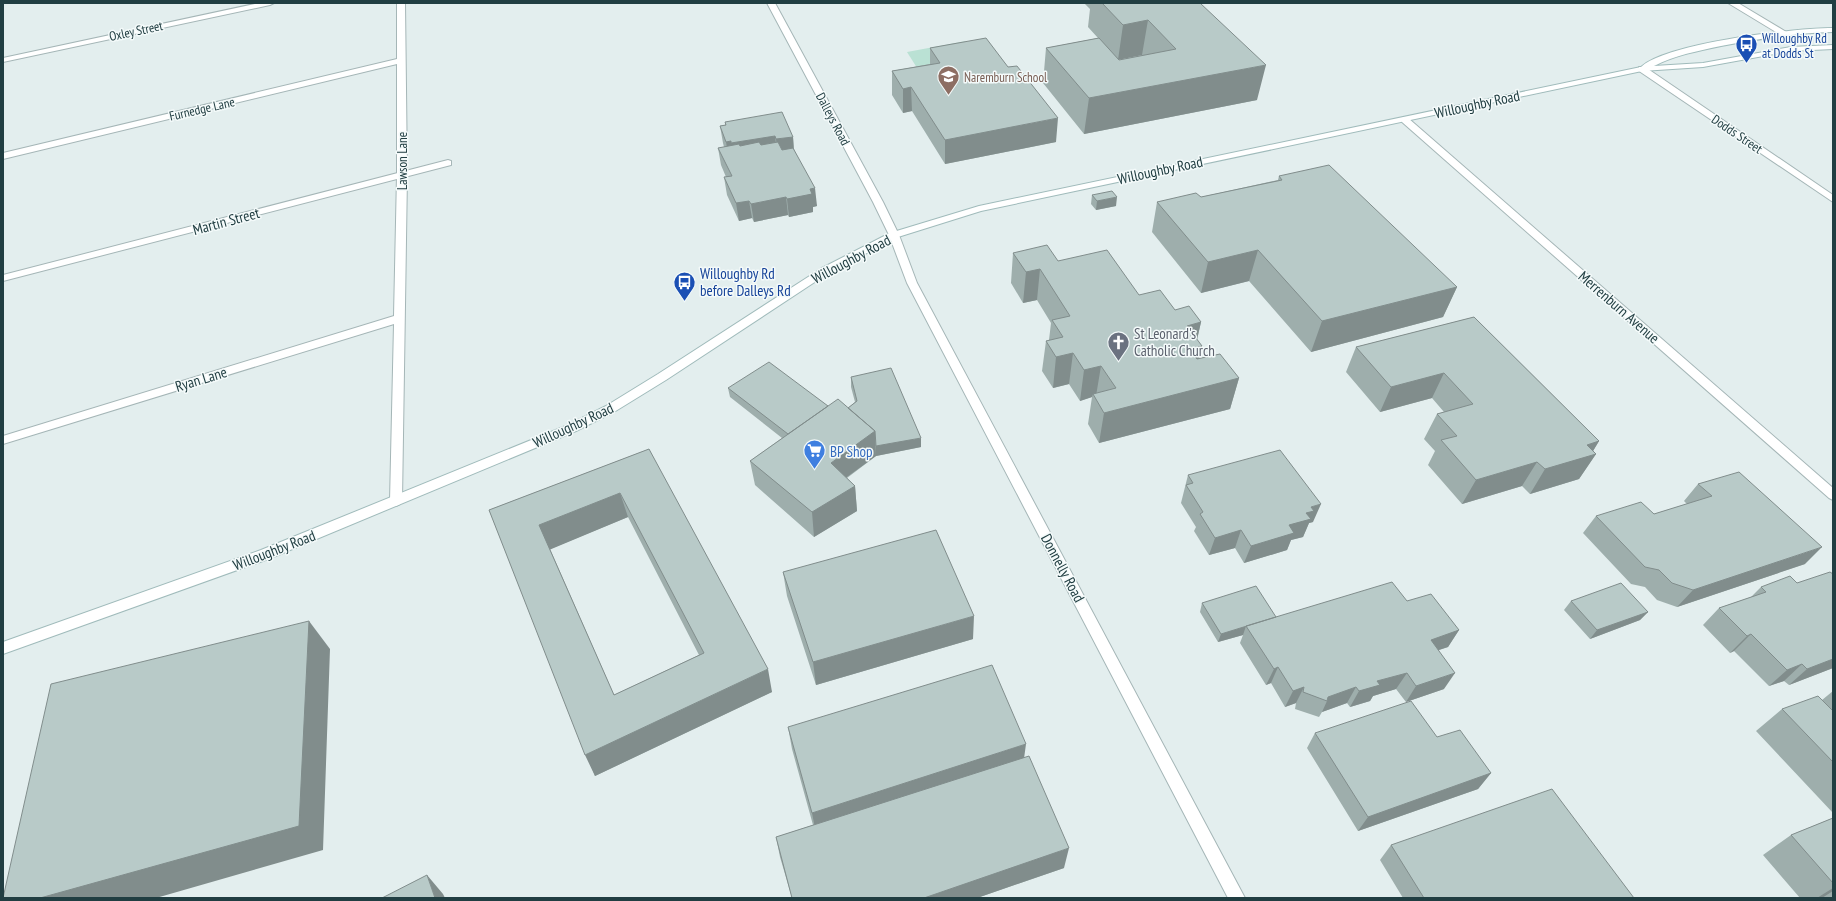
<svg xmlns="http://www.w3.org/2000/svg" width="1836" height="901" viewBox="0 0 1836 901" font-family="'PT Sans Narrow',sans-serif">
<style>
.green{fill:#bae1d4}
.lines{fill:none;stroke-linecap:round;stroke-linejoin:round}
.lane-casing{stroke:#a5b6b7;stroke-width:2}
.street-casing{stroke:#a5b6b7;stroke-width:2}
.secondary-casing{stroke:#a0bbbb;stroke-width:2}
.lane{fill:#fff;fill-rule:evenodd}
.street{fill:#fff;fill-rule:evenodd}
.secondary{fill:#fff;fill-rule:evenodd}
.wall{fill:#9eaeac;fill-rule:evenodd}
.shaded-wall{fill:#818d8c}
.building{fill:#b8cac8;stroke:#818d8c;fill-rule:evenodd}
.labels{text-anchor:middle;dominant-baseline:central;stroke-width:3;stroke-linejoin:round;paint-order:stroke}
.far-street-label{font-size:13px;fill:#213e42;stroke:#f4fafa}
.far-transit-label{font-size:13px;fill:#164399;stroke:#f4fafa;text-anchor:start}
.far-education-label{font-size:13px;fill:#785e54;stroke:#f4fafa;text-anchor:start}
.street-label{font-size:15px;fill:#213e42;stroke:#f4fafa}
.transit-label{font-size:15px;fill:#164399;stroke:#f4fafa;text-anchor:start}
.worship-label{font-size:15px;fill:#5b616d;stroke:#f4fafa;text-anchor:start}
.shop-label{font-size:15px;fill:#366cbe;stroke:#f4fafa;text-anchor:start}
</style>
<rect width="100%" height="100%" fill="#e3eeee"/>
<path class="green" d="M 966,41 L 919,71 L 907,52 Z"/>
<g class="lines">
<defs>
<path id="lane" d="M 397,3 L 405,3 L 407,175 L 402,501 L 400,504 L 396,506 L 392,504 L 390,501 L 394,324 L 3,444 L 3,436 L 394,316 L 397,175 L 397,64 L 3,159 L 3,153 L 397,59 Z
M 1639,67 L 1645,67 L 1833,195 L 1833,202 L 1639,71 Z"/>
<path id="street" d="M 259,3 L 274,3 L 270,5 L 3,62 L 3,58 Z
M 767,3 L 775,3 L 883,202 L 899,235 L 917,283 L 1245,898 L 1228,898 L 907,283 L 889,235 L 873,202 Z
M 1728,3 L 1738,3 L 1788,33 L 1781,35 Z
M 1405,117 L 1408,118 L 1833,488 L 1833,500 L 1829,498 L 1402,122 L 1402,118 Z
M 448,160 L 451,161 L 451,165 L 3,281 L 3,275 Z"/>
<path id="secondary" d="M 1833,28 L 1833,32 C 1795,33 1758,39 1721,46 C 1698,51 1675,55 1654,66 L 1703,63 L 1791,47 L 1833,45 L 1833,49 L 1791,51 L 1703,67 L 1642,71 L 981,211 L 898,237 L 830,272 L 666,380 L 614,412 L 576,431 L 271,558 L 3,654 L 3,642 L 261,550 L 568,425 L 606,406 L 658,374 L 822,268 L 890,233 L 979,206 L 1641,67 C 1667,43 1795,28 1833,28 Z"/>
</defs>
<use href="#lane" class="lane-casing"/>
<use href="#street" class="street-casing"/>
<use href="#secondary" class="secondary-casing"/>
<use href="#lane" class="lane"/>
<use href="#street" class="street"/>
<use href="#secondary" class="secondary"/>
</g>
<path class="wall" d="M 1084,3 L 1200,3 L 1257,100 L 1084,134 L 1043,83 L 1046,48 L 1098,38 L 1088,27 L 1090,9 ZM 1142,55 L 1119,60 L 1119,59 Z
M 930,48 L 1056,142 L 945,164 L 912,111 L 903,113 L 892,95 L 892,71 L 930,64 Z
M 725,122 L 793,137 L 794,149 L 817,206 L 813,207 L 813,212 L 789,217 L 788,215 L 754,222 L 752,218 L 739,221 L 727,195 L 724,177 L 726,177 L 721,165 L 718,148 L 724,147 L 723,143 L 720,126 L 725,125 Z
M 1279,176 L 1457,287 L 1443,317 L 1311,352 L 1249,281 L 1201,293 L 1152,232 L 1157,202 L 1201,197 L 1278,180 Z
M 1092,195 L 1116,206 L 1096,210 L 1091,204 Z
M 1013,253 L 1058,261 L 1175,310 L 1201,322 L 1197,340 L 1202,346 L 1199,359 L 1239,378 L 1230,409 L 1099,443 L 1088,424 L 1092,397 L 1080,401 L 1069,384 L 1053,388 L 1042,371 L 1046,341 L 1049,340 L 1051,323 L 1037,300 L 1023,303 L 1011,283 Z
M 1474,317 L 1599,441 L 1593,451 L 1596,454 L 1579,479 L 1530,494 L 1522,486 L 1462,504 L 1428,465 L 1435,451 L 1424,439 L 1437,414 L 1444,412 L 1432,398 L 1380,412 L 1346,372 L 1356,347 Z
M 851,377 L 921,447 L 876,456 L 847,478 L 855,486 L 857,511 L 814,537 L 755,485 L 750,461 L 782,438 L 730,397 L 728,388 L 828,406 L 848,408 L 855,402 L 851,387 Z
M 649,449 L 772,692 L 595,776 L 489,510 ZM 628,517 L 699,655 L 614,695 L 550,549 Z
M 1188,475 L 1313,522 L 1309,523 L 1303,537 L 1291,540 L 1287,550 L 1244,563 L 1235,548 L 1209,555 L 1194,531 L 1196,527 L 1181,503 Z
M 1698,484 L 1805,564 L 1677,607 L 1657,600 L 1645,587 L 1631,584 L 1583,533 L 1596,516 L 1654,514 L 1687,504 L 1684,501 Z
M 783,572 L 973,639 L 816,685 L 787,596 Z
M 1833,574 L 1833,668 L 1789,685 L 1784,681 L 1769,686 L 1734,651 L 1730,653 L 1703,625 L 1719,608 L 1751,597 L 1761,587 L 1797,583 Z
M 1407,601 L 1459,630 L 1448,647 L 1439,650 L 1444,689 L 1406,702 L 1396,689 L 1373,696 L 1370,701 L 1350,707 L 1347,703 L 1322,712 L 1319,717 L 1295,709 L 1296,703 L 1285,707 L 1271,683 L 1266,685 L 1240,643 L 1243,635 L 1218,642 L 1200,612 L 1202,603 L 1276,617 Z
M 1571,601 L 1648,612 L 1640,620 L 1590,639 L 1564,610 Z
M 1833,691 L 1833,813 L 1756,731 L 1782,709 L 1822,700 Z
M 788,727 L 1024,757 L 1064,868 L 977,898 L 792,898 L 780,857 L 776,837 L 813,825 L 792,749 Z
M 1315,733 L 1437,737 L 1491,773 L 1478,789 L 1358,831 L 1307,748 Z
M 1833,818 L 1833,898 L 1800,898 L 1763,855 L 1791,835 Z
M 1391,845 L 1634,898 L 1403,898 L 1380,860 Z"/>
<path class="shaded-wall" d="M 1148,20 L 1142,55 L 1118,60 L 1123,25 Z
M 1266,65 L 1257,100 L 1084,134 L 1089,98 Z
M 911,87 L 912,111 L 903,113 L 903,89 Z
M 1058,118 L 1056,142 L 945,164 L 945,140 Z
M 775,136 L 777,153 L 734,161 L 731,143 Z
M 793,137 L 794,154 L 778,157 L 776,139 Z
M 731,141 L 733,158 L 729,159 L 726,142 Z
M 815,188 L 817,206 L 813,207 L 813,212 L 789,217 L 787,199 L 810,189 Z
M 786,197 L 788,215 L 754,222 L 751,204 Z
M 1117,197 L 1116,206 L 1096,210 L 1097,201 Z
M 749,201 L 752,218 L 739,221 L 736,203 Z
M 1258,250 L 1249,281 L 1201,293 L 1208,262 Z
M 1040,269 L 1037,300 L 1023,303 L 1026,272 Z
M 1457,287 L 1443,317 L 1311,352 L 1322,321 Z
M 1201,322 L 1195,348 L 1202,346 L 1194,377 L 1182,380 L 1187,326 Z
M 1073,353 L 1069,384 L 1053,388 L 1056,357 Z
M 1101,366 L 1096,396 L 1093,394 L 1092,397 L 1080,401 L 1084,370 Z
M 1444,373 L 1432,398 L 1380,412 L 1391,387 Z
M 1239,378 L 1230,409 L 1099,443 L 1104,413 Z
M 875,431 L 876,456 L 833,487 L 831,463 Z
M 921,438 L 921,447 L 876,456 L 876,446 Z
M 1599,441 L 1590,456 L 1596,454 L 1579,479 L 1530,494 L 1545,469 L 1587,445 Z
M 1537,462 L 1522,486 L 1462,504 L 1476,480 Z
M 855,486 L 857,511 L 814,537 L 812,512 Z
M 620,493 L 628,517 L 549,550 L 539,525 Z
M 1321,504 L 1313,522 L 1309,523 L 1303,537 L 1291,540 L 1287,550 L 1244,563 L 1251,546 L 1289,525 L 1306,513 L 1311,507 Z
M 1241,530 L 1235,548 L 1209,555 L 1215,538 Z
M 1822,547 L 1805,564 L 1677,607 L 1693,590 Z
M 1648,612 L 1640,620 L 1590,639 L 1597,630 Z
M 974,616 L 973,639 L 816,685 L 813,662 Z
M 1276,617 L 1246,626 L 1243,635 L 1218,642 L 1221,634 Z
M 309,621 L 330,649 L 323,850 L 156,898 L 40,898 Z
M 1459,630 L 1448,647 L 1420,656 L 1431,640 Z
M 1751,634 L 1734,651 L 1730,653 L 1747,636 Z
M 1833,659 L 1833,668 L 1789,685 L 1807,669 Z
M 1802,664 L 1784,681 L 1769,686 L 1787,670 Z
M 1278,667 L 1271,683 L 1266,685 L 1274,669 Z
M 768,669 L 772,692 L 595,776 L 585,755 Z
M 1407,673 L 1396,689 L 1373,696 L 1370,701 L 1350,707 L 1359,691 L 1377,681 Z
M 1455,673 L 1444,689 L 1406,702 L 1416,686 Z
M 1304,687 L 1296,703 L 1285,707 L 1293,691 Z
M 1356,687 L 1347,703 L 1322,712 L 1327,701 L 1328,697 Z
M 1026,744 L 1023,766 L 816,833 L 812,813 Z
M 1491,773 L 1478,789 L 1358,831 L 1368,817 Z
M 1069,848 L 1064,868 L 977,898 L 924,898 Z
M 427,875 L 443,894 L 445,898 L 435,898 Z
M 1833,888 L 1833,891 L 1822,898 L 1817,898 Z"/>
<path class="building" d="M 1102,3 L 1200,3 L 1266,65 L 1089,98 L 1046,48 L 1099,38 L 1119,60 L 1176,49 L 1148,20 L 1123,25 Z
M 986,38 L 1008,67 L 1017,66 L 1058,118 L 945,140 L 911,87 L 903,89 L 892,71 L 940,63 L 930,48 Z
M 782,112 L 793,137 L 776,139 L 775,136 L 731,143 L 731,141 L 726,142 L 720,126 L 726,125 L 725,122 Z
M 759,142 L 761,145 L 778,142 L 782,150 L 793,148 L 815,188 L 810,189 L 812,194 L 787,199 L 786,197 L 751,204 L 749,201 L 736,203 L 724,177 L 732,176 L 718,148 L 739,144 L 740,146 Z
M 1329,165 L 1457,287 L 1322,321 L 1258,250 L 1208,262 L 1157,202 L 1196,193 L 1201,197 L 1282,180 L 1279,176 Z
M 1112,191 L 1117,197 L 1097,201 L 1092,195 Z
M 1047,245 L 1058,261 L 1107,250 L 1139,295 L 1160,290 L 1175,310 L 1189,306 L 1201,322 L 1187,326 L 1202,346 L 1189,349 L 1197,359 L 1220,354 L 1239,378 L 1104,413 L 1093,394 L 1116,388 L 1101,366 L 1084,370 L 1073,353 L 1056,357 L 1046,341 L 1063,337 L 1052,320 L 1070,316 L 1040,269 L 1026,272 L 1013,253 Z
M 1474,317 L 1599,441 L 1587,445 L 1596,454 L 1545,469 L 1537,462 L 1476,480 L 1441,440 L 1457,436 L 1437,414 L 1473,404 L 1444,373 L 1391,387 L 1356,347 Z
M 769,362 L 828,406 L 788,434 L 728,388 Z
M 891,368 L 921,438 L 876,446 L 875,431 L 848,408 L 857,401 L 851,377 Z
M 838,399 L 875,431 L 831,463 L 855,486 L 812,512 L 750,461 Z
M 649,449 L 768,669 L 585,755 L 489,510 ZM 620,493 L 704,653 L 614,695 L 539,525 Z
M 1280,450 L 1321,504 L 1311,507 L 1314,511 L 1306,513 L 1311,519 L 1289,525 L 1294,533 L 1251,546 L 1241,530 L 1215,538 L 1200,514 L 1203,512 L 1186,485 L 1193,483 L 1188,475 Z
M 1739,472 L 1822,547 L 1693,590 L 1672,583 L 1659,570 L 1645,567 L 1596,516 L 1641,502 L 1654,514 L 1712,496 L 1698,484 Z
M 936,530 L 974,616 L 813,662 L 783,572 Z
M 1830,572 L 1833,574 L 1833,659 L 1807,669 L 1802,664 L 1787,670 L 1751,634 L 1747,636 L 1719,608 L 1766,592 L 1761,587 L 1790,576 L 1797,583 Z
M 1392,582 L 1407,601 L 1431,594 L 1459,630 L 1431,640 L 1455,673 L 1416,686 L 1407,673 L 1377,681 L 1380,685 L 1359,691 L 1356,687 L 1328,697 L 1327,701 L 1303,692 L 1304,687 L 1293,691 L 1278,667 L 1274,669 L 1246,626 Z
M 1621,583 L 1648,612 L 1597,630 L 1571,601 Z
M 1256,586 L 1276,617 L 1221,634 L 1202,603 Z
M 309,621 L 299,826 L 40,898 L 3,898 L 51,684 Z
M 992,665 L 1026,744 L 812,813 L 788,727 Z
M 1818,696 L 1833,711 L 1833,762 L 1782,709 Z
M 1411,701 L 1437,737 L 1460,730 L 1491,773 L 1368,817 L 1315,733 Z
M 1029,756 L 1069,848 L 924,898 L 792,898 L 776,837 Z
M 1552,789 L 1634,898 L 1424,898 L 1391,845 Z
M 1833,818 L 1833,883 L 1791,835 Z
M 427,875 L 435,898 L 382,898 Z"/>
<defs>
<symbol id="bus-pin" viewBox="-11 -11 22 30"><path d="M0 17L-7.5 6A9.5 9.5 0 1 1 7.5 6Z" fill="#1a4fb4" stroke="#f4fafa"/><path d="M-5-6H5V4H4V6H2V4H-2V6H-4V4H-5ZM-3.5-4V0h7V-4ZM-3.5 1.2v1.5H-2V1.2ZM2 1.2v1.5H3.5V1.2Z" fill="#fff"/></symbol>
<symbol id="school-pin" viewBox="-11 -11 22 30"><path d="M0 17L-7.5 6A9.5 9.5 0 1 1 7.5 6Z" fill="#8d6e63" stroke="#f4fafa"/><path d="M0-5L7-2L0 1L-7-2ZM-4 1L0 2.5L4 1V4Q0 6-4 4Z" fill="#fff"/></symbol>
<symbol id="church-pin" viewBox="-11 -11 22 30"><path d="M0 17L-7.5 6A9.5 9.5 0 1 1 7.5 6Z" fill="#6b7280" stroke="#f4fafa"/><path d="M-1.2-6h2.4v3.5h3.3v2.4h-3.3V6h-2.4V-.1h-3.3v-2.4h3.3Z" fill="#fff"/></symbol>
<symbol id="supermarket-pin" viewBox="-11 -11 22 30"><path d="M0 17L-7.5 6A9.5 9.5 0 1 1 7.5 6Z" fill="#3f7fe0" stroke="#f4fafa"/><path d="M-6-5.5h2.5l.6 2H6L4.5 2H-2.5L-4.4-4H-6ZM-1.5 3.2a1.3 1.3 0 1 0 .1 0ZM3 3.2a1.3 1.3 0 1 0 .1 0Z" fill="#fff"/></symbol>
</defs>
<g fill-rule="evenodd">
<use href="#bus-pin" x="1734" y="32" width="25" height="34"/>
<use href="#school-pin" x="936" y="64" width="25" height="34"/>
<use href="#bus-pin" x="672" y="270" width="25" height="34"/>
<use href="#church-pin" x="1106" y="330" width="25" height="34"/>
<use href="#supermarket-pin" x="802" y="438" width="25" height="34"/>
</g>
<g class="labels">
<g class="far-street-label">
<text transform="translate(136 31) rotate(-12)">Oxley Street</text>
<text transform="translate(202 109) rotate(-13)">Furnedge Lane</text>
<text transform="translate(833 119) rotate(62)">Dalleys Road</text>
<text transform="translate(1737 134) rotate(34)">Dodds Street</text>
<text transform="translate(402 161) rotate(-90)">Lawson Lane</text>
</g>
<g class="far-transit-label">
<text x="1762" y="38">Willoughby Rd<tspan x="1762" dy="15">at Dodds St</tspan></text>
</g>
<g class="far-education-label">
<text x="964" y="77">Naremburn School</text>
</g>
<g class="street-label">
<text transform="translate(1477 104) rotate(-12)">Willoughby Road</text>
<text transform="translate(1160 170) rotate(-12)">Willoughby Road</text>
<text transform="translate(226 221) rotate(-15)">Martin Street</text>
<text transform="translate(851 259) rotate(-28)">Willoughby Road</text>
<text transform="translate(1619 307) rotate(41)">Merrenburn Avenue</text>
<text transform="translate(201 379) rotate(-17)">Ryan Lane</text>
<text transform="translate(573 425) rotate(-25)">Willoughby Road</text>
<text transform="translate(274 550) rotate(-21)">Willoughby Road</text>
<text transform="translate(1063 568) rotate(62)">Donnelly Road</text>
</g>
<g class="transit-label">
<text x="700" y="273">Willoughby Rd<tspan x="700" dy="17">before Dalleys Rd</tspan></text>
</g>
<g class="worship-label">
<text x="1134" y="333">St Leonard's<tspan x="1134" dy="17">Catholic Church</tspan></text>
</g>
<g class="shop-label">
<text x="830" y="451">BP Shop</text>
</g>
</g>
<rect width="1836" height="901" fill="none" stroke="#213e42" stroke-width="8"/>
</svg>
